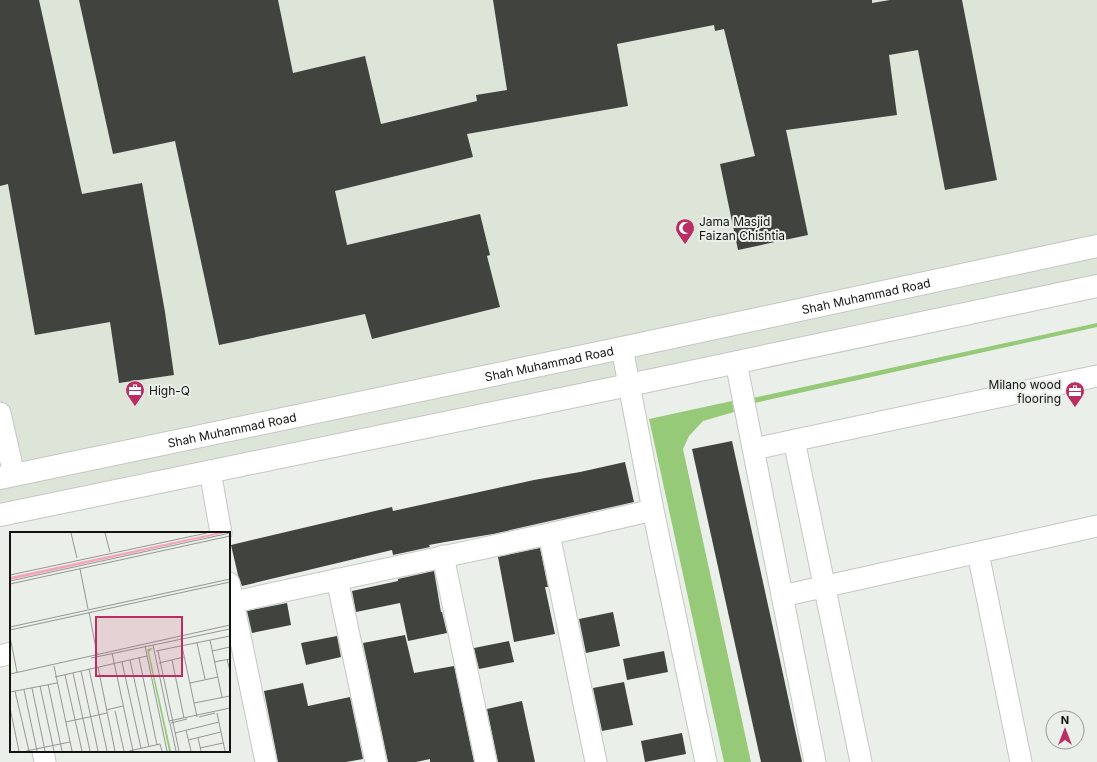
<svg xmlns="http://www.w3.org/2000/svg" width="1097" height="762" viewBox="0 0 1097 762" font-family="Inter,sans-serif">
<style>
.built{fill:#dde5d9}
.water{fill:#96c978}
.building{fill:#40433e}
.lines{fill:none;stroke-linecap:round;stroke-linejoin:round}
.minor-casing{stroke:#c4c7c2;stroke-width:23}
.secondary-casing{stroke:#c4c7c2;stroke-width:24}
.minor{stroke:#fff;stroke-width:21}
.secondary{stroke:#fff;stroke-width:22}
.labels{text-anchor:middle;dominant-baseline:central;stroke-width:4;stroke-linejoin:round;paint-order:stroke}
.poi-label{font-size:12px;fill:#121311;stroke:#ebefe9;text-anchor:start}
.street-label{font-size:12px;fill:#121311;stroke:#ebefe9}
.inset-road{fill:none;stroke:#949793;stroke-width:1}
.view{fill:#bb2e63;fill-opacity:0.15;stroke:#bb2e63;stroke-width:2}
.inset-edge{fill:none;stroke:#121311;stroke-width:2}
</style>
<rect width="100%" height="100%" fill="#ebefe9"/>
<path class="built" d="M 0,0 L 1097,0 L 1097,278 L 0,516 Z"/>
<path class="water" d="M 1097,323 L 1097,327 L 750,404 L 748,399 Z
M 732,401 L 734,412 L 703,421 L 689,436 L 683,449 L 751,762 L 724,762 L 649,419 Z"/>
<path class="building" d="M 0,0 L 39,0 L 82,194 L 142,183 L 165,312 L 174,375 L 119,383 L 110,322 L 35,335 L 8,184 L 0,186 Z
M 79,0 L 278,0 L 293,73 L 365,56 L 381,124 L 477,101 L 476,95 L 507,90 L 493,0 L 872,0 L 872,3 L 890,0 L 962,0 L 997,180 L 945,190 L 918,50 L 889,55 L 897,115 L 786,130 L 808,235 L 738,250 L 720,164 L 755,156 L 724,29 L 715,31 L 714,25 L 617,44 L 628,106 L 467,134 L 473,157 L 335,191 L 347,245 L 480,214 L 490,255 L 487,256 L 500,307 L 372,339 L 365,314 L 219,345 L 175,141 L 113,154 Z
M 732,441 L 775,637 L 802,762 L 761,762 L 692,449 Z
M 625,462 L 634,502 L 493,534 L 445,542 L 429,545 L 430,547 L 393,555 L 392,550 L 242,586 L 238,575 L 231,545 L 392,507 L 393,511 L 534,480 L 580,472 Z
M 540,548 L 548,587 L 545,587 L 555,634 L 514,642 L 498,557 Z
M 434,571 L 441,612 L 442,612 L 447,633 L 408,641 L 400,603 L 356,612 L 352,591 L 398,581 L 398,579 Z
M 287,603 L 291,625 L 252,633 L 247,611 Z
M 613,612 L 620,646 L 586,653 L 579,619 Z
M 405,635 L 414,673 L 454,666 L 474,762 L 430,762 L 430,759 L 416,762 L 388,762 L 363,643 Z
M 337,636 L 341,657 L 306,665 L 301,643 Z
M 509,641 L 514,662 L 479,669 L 474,648 Z
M 664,651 L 668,672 L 627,680 L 623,659 Z
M 624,682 L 633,725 L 602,731 L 593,688 Z
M 303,683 L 308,706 L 350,697 L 363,759 L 346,762 L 278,762 L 264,691 Z
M 522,701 L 535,762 L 498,762 L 487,709 Z
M 682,733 L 686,754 L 645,762 L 641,741 Z"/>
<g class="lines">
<defs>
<path id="minor" d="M 622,348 L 653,510 L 706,762
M 736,362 L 815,762
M 0,413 L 14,475
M 794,440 L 861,762
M 754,449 L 1097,376
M 210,471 L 221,533
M 549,534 L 596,762
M 978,553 L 1021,762
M 443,556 L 486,762
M 337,579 L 376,762
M 229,583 L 266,762
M 782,596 L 1097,526
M 229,603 L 549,534 L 653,510
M 0,656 L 11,653
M 43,751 L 45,762"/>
<g id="secondary">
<path id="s1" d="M 0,478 L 622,348 L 1097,246"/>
<path d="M 0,515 L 629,385 L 1097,286"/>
</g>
</defs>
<use href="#minor" class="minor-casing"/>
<use href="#secondary" class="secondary-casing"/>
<use href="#minor" class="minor"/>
<use href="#secondary" class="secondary"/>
</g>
<defs>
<symbol id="mosque-pin" viewBox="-11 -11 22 30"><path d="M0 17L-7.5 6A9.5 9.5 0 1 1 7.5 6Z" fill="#bb2e63" stroke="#ebefe9"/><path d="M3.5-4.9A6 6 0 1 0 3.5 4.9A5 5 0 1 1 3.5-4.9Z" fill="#fff"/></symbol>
<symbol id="office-pin" viewBox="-11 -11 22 30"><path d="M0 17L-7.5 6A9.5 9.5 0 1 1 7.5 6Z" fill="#bb2e63" stroke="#ebefe9"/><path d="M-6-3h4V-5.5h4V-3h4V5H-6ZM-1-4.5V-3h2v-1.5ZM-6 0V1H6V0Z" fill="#fff"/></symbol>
</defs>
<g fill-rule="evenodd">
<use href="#mosque-pin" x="674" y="217" width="22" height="30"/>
<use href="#office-pin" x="124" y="379" width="22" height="30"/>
<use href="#office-pin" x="1064" y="380" width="22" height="30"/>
</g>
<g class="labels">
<g class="poi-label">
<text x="699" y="221">Jama Masjid<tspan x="699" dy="14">Faizan Chishtia</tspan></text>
<text x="1061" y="384" text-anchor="end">Milano wood<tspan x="1061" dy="14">flooring</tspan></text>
<text x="149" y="390">High-Q</text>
</g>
<g class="street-label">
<text stroke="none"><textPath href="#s1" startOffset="885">Shah Muhammad Road</textPath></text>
<text stroke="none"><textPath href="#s1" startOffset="561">Shah Muhammad Road</textPath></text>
<text stroke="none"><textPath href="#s1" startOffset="237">Shah Muhammad Road</textPath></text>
</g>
</g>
<g transform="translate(10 532)">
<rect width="220" height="220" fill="#ebefe9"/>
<path d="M 206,1 L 215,1 L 0,48 L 0,45 Z" fill="#f4a5b9"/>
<path d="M 143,116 L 139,120 L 161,219 L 159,219 L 137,117 Z" fill="#96c978"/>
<path class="inset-road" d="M 61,1 L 67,26M 95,1 L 100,20M 70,37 L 78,77M 0,43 L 197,1M 0,49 L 220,1M 0,52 L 220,4M 79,80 L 87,122M 0,95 L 220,47M 0,98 L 220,50M 0,105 L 7,140M 200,108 L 212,165M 187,111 L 195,147M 143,113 L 159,189M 135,114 L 157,219M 172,114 L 187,185M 146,119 L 220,104M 148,119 L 169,219M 202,119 L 220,115M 102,121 L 123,219M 81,126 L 220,97M 129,126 L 147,213M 217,127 L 220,139M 120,128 L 139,215M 162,128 L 174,186M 112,130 L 131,216M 204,130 L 220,127M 149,131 L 174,125M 44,134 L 62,219M 88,135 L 105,219M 79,137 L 97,219M 71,139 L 88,219M 63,141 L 80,219M 0,142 L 220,93M 55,143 L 72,219M 45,145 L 137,124M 180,151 L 208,145M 38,152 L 52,219M 30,154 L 44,219M 22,156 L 35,219M 14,158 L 27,219M 5,159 L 19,219M 0,160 L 47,151M 184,171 L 220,164M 0,176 L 9,219M 96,178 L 113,174M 105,179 L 114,219M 207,181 L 215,219M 189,185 L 205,181M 56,190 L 97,181M 160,191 L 159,189 L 220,176M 160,191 L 166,219M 161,191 L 177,187M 176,198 L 181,219M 165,201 L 209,190M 188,206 L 191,219M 178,208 L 211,200M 190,216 L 213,211M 16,219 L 60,210M 119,219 L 150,212 L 152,219"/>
<path class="view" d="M 86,85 L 172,85 L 172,144 L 86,144 Z"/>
<rect width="220" height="220" class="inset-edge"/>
</g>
<g transform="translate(1065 730)"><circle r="19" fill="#ebefe9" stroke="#949793"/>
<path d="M0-3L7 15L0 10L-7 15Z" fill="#bb2e63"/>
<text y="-6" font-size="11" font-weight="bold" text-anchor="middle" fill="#121311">N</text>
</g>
</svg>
